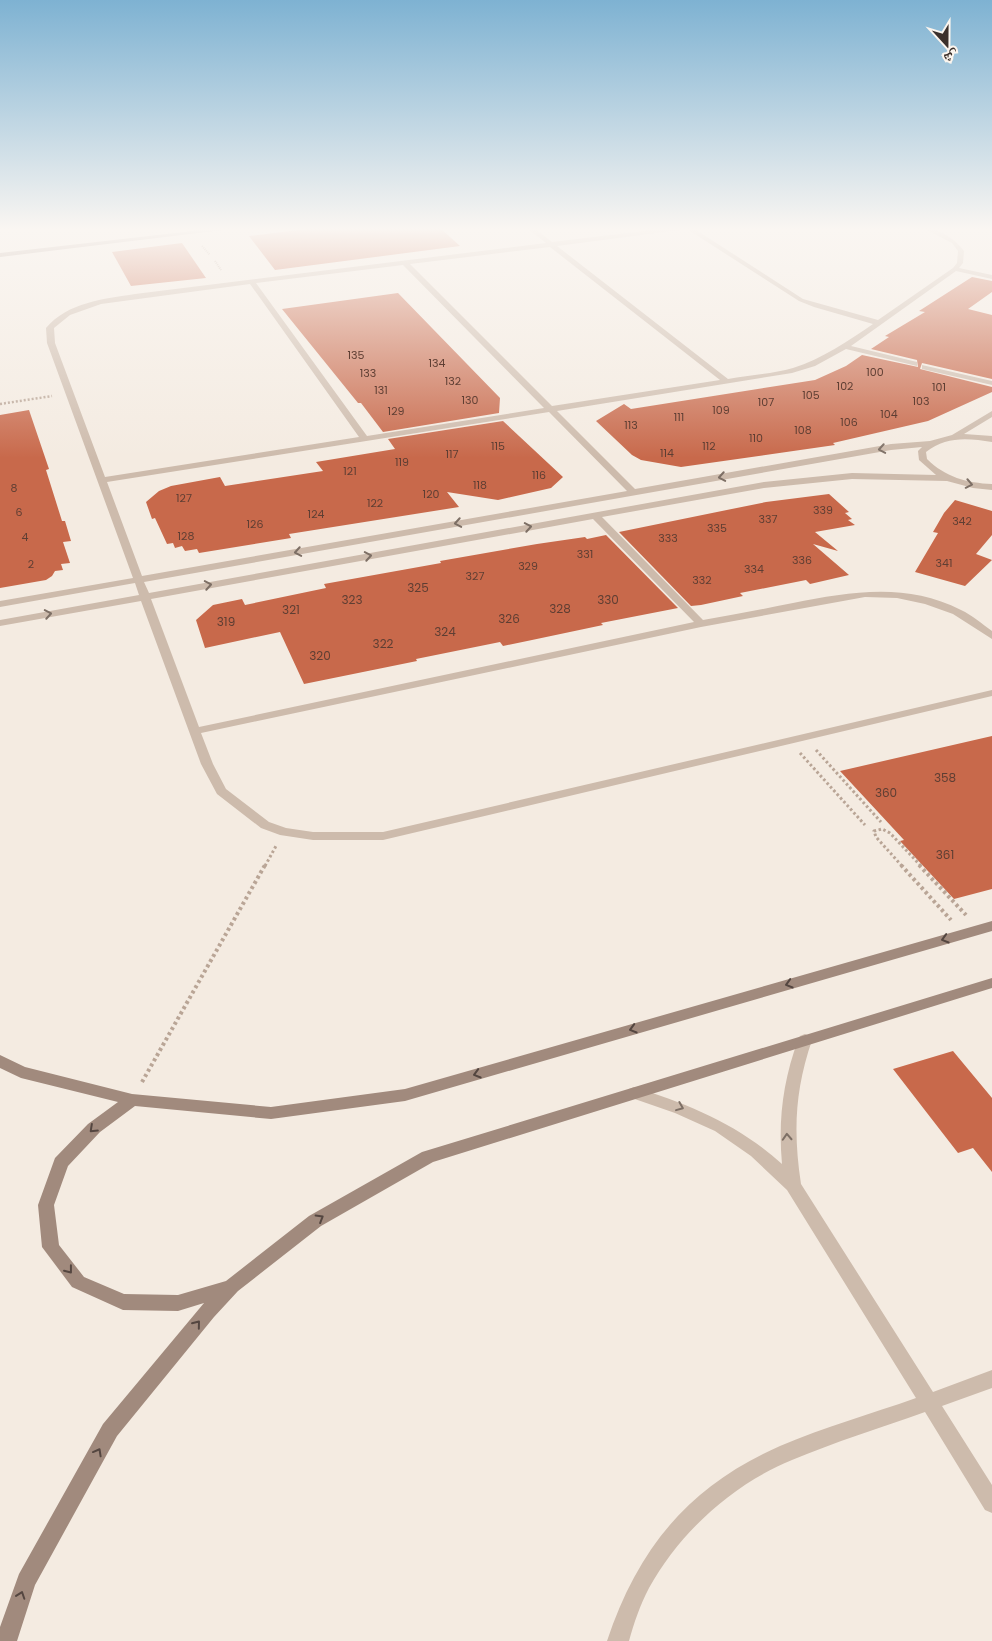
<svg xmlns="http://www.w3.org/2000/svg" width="992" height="1641" viewBox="0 0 992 1641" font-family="Poppins,'Noto Naskh Arabic',sans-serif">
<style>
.building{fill:#c8694b}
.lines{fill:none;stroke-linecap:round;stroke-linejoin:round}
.path-far3{stroke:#b9a596;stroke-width:2;stroke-dasharray:1 1;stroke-linecap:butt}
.path-far2{stroke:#b9a596;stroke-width:2.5;stroke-dasharray:2 2;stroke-linecap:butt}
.path-far1{stroke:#b9a596;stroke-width:3;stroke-dasharray:2.5 2.5;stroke-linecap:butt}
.path{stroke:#b9a596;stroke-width:4;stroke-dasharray:3 3;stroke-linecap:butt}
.street{fill:#cdbbac;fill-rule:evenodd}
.secondary{fill:#a18a7d;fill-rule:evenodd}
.oneway{stroke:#7d6f65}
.oneway2{stroke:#544640}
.labels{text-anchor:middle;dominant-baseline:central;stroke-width:4.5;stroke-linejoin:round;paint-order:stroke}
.far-number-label{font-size:11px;fill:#5e3e33}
.number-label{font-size:12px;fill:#5e3e33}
</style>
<rect width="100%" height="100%" fill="#f4ebe1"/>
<path class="building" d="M 314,228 L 440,228 L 460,246 L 275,270 L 249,236 Z
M 182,243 L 206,278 L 131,286 L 112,252 Z
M 972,277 L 992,281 L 992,292 L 968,309 L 992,315 L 992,379 L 922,363 L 920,369 L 992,387 L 992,392 L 928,421 L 833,443 L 835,445 L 681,467 L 641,460 L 632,455 L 596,421 L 624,404 L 631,409 L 815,380 L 846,366 L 862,355 L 918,367 L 917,360 L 871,349 L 889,337 L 885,336 L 925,312 L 919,311 Z
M 398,293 L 500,398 L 499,413 L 383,432 L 361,403 L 358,403 L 282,309 Z
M 29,410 L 49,469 L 46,470 L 62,521 L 65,521 L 71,541 L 63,542 L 70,563 L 61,564 L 63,570 L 55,571 L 52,576 L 46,580 L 0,588 L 0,415 Z
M 503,421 L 563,477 L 551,488 L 498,500 L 447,492 L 459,507 L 289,534 L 291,538 L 199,553 L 197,549 L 185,551 L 182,546 L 175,548 L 173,543 L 167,544 L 155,518 L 152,519 L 146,502 L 159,491 L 171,486 L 220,477 L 225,486 L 323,471 L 316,462 L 395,449 L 388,439 Z
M 829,494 L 849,512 L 845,513 L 852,519 L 848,520 L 855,525 L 815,532 L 838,551 L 813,544 L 849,575 L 810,584 L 806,580 L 740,593 L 743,596 L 701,605 L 691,606 L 619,532 L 766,502 Z
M 955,500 L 992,511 L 992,535 L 976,554 L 992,560 L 965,586 L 915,572 L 938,533 L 933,532 L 944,513 Z
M 606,535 L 678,608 L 601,623 L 603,625 L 532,640 L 503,646 L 500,642 L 416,659 L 417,661 L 304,684 L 280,632 L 205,648 L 196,620 L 213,605 L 242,599 L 245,605 L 326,588 L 324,584 L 441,563 L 440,561 L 537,544 L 585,537 L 587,539 Z
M 992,736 L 992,889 L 954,899 L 900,841 L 904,840 L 840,771 Z
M 953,1051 L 992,1098 L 992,1172 L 973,1148 L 958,1153 L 893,1069 Z"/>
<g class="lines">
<path class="path-far3" d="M 202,246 L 210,255
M 215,261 L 221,270"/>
<path class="path-far2" d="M 0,404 L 52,396"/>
<path class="path-far1" d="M 816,750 L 881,822
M 800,753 L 865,825
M 265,866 L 276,846
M 902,866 L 876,837 L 874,831 L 882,829 L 890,833 L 921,866"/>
<path class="path" d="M 901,865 L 951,920
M 919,865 L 966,915
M 142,1082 L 265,865"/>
<path class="street" d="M 527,228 L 534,228 L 552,242 L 669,228 L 693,228 L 803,299 L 878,320 L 953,268 L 957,263 L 958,251 L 952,243 L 923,228 C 939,228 955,239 964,251 L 963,263 L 959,268 L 992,275 L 992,279 L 956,271 L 851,346 L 917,362 L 917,366 L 846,349 L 815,366 L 792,373 L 557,411 L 635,489 L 891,444 L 930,441 L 952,435 L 992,411 L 992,417 L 964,434 L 992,436 L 992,442 C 968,438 946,436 926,452 L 927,459 C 945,477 967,483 992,484 L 992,490 L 973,488 L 947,481 L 852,479 L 764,488 L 602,517 L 703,620 C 733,615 763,609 793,603 C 850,592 906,582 961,610 C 972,615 982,624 992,631 L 992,639 L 953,614 L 925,604 L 897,598 L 865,597 L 701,627 L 201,733 L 213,764 L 226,789 L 269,822 L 286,828 L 313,832 L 383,832 L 992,690 L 992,696 L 383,840 L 313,840 L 280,835 L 261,828 L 217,794 L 201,764 L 141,601 L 0,626 L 0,620 L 139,595 L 135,583 L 0,607 L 0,601 L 133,578 L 47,343 L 46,328 C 68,302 104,299 135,294 L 546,243 ZM 687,229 L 799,301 L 814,307 L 873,324 C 848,341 822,359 793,368 C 772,374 749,375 728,379 L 557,246 ZM 550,247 L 720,380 L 552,406 L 410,264 ZM 403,265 L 544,408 L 367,436 L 256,283 ZM 250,284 L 359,437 L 105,477 L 55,343 L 54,328 L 70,315 L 101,304 ZM 549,412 L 627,491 L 142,576 L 107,482 ZM 922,447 L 918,451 L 919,460 L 936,475 L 852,473 L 764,482 L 149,593 L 144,582 L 891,450 ZM 593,519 L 694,622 L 199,727 L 151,599 Z
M 922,365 L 992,381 L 992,385 L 922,369 Z
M 805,1034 L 810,1036 L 812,1040 C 795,1090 793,1131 801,1184 L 933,1392 L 992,1370 L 992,1388 L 942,1406 L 992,1485 L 992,1513 L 985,1510 L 925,1412 C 880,1428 835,1442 792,1460 C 733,1484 680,1532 649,1588 C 640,1605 634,1623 629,1641 L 607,1641 C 638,1548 689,1486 780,1446 C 824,1427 871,1414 916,1398 L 787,1190 L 751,1156 L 715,1131 L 675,1113 L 629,1097 L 626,1093 L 629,1089 L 634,1087 C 689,1104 739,1125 782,1164 C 778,1120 783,1081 798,1040 L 800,1036 Z"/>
<path class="secondary" d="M 219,228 L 239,228 L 0,257 L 0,253 Z
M 992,921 L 992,931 L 405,1101 L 271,1119 L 135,1106 L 100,1132 L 68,1166 L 54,1205 L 59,1245 L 84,1277 L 124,1294 L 178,1295 L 226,1281 L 309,1216 L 422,1152 L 992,978 L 992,988 L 433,1162 L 321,1226 L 238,1291 L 214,1317 L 117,1436 L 35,1585 L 17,1641 L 0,1641 L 0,1627 L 19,1574 L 103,1424 L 204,1303 L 178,1311 L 123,1310 L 72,1287 L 42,1247 L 38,1205 L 55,1158 L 88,1124 L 118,1102 L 21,1078 L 0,1068 L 0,1055 L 25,1067 L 132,1094 L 271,1107 L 405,1089 Z"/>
</g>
<defs><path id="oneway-chevron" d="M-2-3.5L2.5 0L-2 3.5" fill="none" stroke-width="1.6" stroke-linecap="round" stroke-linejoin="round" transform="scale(1.25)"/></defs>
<g class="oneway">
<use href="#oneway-chevron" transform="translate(882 449) rotate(170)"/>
<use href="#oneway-chevron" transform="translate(722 477) rotate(170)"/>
<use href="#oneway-chevron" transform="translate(969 484) rotate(11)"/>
<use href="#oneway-chevron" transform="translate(458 523) rotate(170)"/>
<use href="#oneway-chevron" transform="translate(528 527) rotate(-10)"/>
<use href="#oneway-chevron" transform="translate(298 552) rotate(170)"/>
<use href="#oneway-chevron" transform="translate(368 556) rotate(-10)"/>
<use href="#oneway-chevron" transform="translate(208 585) rotate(-10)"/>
<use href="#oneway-chevron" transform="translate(48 614) rotate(-10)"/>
<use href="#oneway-chevron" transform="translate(680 1107) rotate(22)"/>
<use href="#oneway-chevron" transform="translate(787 1137) rotate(-93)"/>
</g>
<g class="oneway2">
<use href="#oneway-chevron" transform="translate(945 939) rotate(164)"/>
<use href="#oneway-chevron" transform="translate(789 984) rotate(164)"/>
<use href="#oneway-chevron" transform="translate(633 1029) rotate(164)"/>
<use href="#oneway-chevron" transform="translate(477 1074) rotate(164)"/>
<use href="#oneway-chevron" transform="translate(93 1129) rotate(137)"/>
<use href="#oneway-chevron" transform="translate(320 1218) rotate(-31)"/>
<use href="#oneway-chevron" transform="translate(69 1270) rotate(52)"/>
<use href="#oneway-chevron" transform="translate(197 1324) rotate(-51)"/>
<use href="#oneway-chevron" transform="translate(98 1452) rotate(-61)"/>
<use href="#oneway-chevron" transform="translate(21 1595) rotate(-71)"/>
</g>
<linearGradient id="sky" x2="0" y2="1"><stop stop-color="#7eb2d2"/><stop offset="0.5" stop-color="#faf6f2"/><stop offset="1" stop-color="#faf6f2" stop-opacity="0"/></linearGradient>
<rect width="992" height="458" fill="url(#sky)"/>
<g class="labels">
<g class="far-number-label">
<text x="356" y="355">135</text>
<text x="437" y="363">134</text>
<text x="875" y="372">100</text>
<text x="368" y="373">133</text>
<text x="453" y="381">132</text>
<text x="845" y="386">102</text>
<text x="939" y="387">101</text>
<text x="381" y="390">131</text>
<text x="811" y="395">105</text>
<text x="470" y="400">130</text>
<text x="921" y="401">103</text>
<text x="766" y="402">107</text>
<text x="721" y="410">109</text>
<text x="396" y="411">129</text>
<text x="889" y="414">104</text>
<text x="679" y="417">111</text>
<text x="849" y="422">106</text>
<text x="631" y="425">113</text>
<text x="803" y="430">108</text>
<text x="756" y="438">110</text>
<text x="498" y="446">115</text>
<text x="709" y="446">112</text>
<text x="667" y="453">114</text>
<text x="452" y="454">117</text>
<text x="402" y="462">119</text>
<text x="350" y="471">121</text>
<text x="539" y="475">116</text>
<text x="480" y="485">118</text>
<text x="14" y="488">8</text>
<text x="431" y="494">120</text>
<text x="184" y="498">127</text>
<text x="375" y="503">122</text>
<text x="823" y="510">339</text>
<text x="19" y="512">6</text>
<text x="316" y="514">124</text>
<text x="768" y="519">337</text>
<text x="962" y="521">342</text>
<text x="255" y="524">126</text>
<text x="717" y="528">335</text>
<text x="186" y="536">128</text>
<text x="25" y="537">4</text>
<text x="668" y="538">333</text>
<text x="585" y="554">331</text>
<text x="802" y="560">336</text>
<text x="944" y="563">341</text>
<text x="31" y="564">2</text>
<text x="528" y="566">329</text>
<text x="754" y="569">334</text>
<text x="475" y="576">327</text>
<text x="702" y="580">332</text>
</g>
<g class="number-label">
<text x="418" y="587">325</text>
<text x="352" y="599">323</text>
<text x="608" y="599">330</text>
<text x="560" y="608">328</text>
<text x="291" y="609">321</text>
<text x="509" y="618">326</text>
<text x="226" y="621">319</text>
<text x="445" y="631">324</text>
<text x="383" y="643">322</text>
<text x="320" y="655">320</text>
<text x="945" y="777">358</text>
<text x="886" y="792">360</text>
<text x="945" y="854">361</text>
</g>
</g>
<g transform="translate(947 45) rotate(159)" stroke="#fbf5ee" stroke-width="4" paint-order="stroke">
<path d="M0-4L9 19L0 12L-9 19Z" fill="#3b302b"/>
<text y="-8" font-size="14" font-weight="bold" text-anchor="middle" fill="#3b302b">ش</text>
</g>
</svg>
